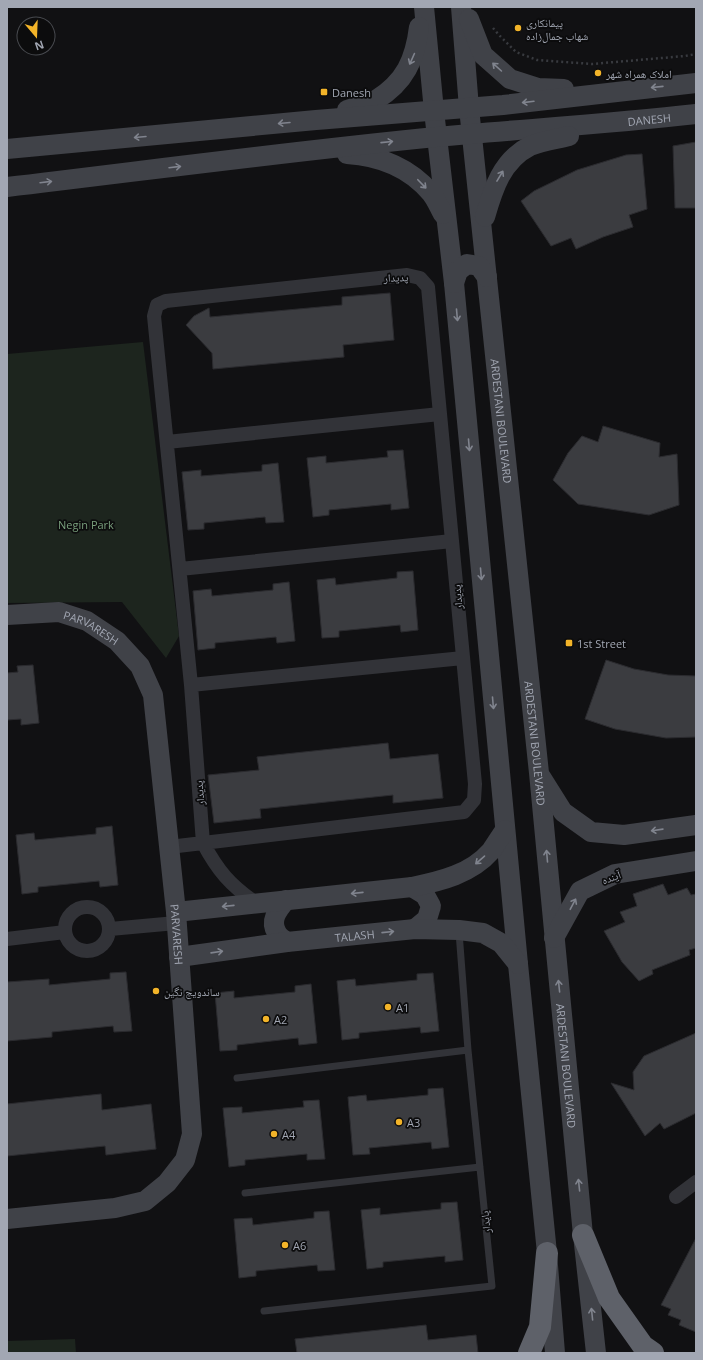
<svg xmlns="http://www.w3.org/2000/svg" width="703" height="1360" viewBox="0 0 703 1360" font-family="'Open Sans','Noto Naskh Arabic',sans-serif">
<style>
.green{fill:#1d251e}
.building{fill:#3b3c40;stroke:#2b2b2f}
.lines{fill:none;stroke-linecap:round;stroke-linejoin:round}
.path{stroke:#383a3f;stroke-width:2.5;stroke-dasharray:2 3;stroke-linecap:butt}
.lane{stroke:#323338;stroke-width:7}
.street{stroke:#323338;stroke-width:14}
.secondary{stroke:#404248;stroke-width:20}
.highway{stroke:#5e6169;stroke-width:22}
.oneway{stroke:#80848e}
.poi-dot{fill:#f3b429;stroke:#0c0c0d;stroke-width:1.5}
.labels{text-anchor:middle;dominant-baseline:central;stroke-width:3.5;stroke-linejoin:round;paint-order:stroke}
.poi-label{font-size:11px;fill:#a2a7b3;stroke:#0c0c0d;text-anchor:start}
.street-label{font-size:11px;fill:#a2a7b3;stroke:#0c0c0d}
.park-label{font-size:11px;fill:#799f7c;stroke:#0c0c0d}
</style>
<rect width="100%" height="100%" fill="#111113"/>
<path class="green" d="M 143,342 L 179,636 L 166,658 L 122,602 L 7,603 L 7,354 Z
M 75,1339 L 76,1353 L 7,1353 L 7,1341 Z"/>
<path class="building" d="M 696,142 L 696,208 L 675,208 L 673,146 Z
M 642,154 L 647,209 L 629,215 L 633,227 L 603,237 L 576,249 L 571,238 L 551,246 L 521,201 L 534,191 L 577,170 L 626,155 Z
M 390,293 L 394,340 L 343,345 L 344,357 L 213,369 L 212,353 L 186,325 L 194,316 L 209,308 L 210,317 L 342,305 L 342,297 Z
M 603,426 L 660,443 L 659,457 L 677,454 L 679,505 L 649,515 L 578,504 L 553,480 L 568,453 L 582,436 L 598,442 Z
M 403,450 L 409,508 L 391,510 L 391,504 L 329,510 L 329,515 L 313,517 L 307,458 L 326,456 L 326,463 L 388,457 L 387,451 Z
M 278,463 L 284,522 L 266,523 L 265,517 L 204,523 L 204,529 L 188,530 L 182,472 L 201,470 L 201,476 L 262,471 L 262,465 Z
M 413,571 L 418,630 L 401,632 L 400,625 L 339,631 L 339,637 L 322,638 L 317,580 L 335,578 L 336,585 L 397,578 L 397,572 Z
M 289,582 L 295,641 L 277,643 L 276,637 L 215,643 L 215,648 L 198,650 L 193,591 L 211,589 L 212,596 L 273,590 L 273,584 Z
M 606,660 L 634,669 L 668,675 L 696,676 L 696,737 L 666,738 L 615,729 L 585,719 Z
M 33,665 L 39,723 L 21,725 L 21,719 L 7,720 L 7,673 L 18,672 L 17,666 Z
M 388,743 L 390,759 L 438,754 L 443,798 L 393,803 L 393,795 L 260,809 L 261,818 L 214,823 L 208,775 L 259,770 L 257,757 Z
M 112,826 L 118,885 L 100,887 L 99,881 L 38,887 L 38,892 L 22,894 L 16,835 L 34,833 L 35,840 L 96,834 L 96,828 Z
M 663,884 L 668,895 L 687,888 L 691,895 L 696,894 L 696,948 L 689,950 L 690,955 L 652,970 L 653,974 L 639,981 L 622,962 L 604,931 L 625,922 L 620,912 L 637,906 L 633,894 Z
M 126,972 L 132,1031 L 114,1032 L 113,1026 L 52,1032 L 52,1037 L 7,1041 L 7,982 L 49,979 L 49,985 L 110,979 L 110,973 Z
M 433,973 L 439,1031 L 421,1033 L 420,1027 L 359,1033 L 359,1038 L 342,1040 L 337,981 L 355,979 L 356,986 L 417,980 L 417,974 Z
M 311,984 L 317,1043 L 299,1045 L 298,1038 L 237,1045 L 237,1050 L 220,1051 L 215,993 L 234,991 L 234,998 L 295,992 L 295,986 Z
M 696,1033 L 696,1113 L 664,1129 L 660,1123 L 645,1136 L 611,1083 L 634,1090 L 633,1072 L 644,1056 Z
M 443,1088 L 449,1147 L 432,1149 L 431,1142 L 369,1148 L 370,1154 L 353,1155 L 348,1097 L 366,1095 L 367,1101 L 428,1095 L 428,1089 Z
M 101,1094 L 102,1110 L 151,1104 L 156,1149 L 106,1155 L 105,1146 L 7,1156 L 7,1104 Z
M 319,1100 L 325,1159 L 307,1160 L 307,1154 L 245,1160 L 245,1165 L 229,1167 L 223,1108 L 242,1107 L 242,1113 L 304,1107 L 303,1101 Z
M 457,1202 L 463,1260 L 445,1262 L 445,1256 L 383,1262 L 383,1267 L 367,1269 L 361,1210 L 380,1208 L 380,1215 L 441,1209 L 441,1203 Z
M 329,1211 L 335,1270 L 318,1271 L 317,1265 L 256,1271 L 256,1276 L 239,1278 L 234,1219 L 252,1218 L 253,1225 L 314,1218 L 314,1212 Z
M 696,1238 L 696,1332 L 679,1325 L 681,1320 L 668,1315 L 671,1309 L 661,1305 Z
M 426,1325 L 428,1340 L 476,1335 L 478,1353 L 297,1353 L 295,1339 Z"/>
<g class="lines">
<path class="path" d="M 493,28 L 499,35 L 516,52 L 537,60 L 592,64 L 685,56 L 696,54"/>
<path class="lane" d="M 237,1078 L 468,1050
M 245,1193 L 480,1167
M 264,1311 L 492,1286 L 468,1050 L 459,932"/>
<path class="street" d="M 167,442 L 440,414
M 180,569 L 452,541
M 191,685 L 463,658
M 169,847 L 203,843 L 464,812 L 474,800 L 475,784 L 428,287 L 420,278 L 407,275 L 166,301 L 157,305 L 154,316 L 191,685 L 203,843 C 218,871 230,885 256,903
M65 929a22 22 0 1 1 44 0a22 22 0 1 1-44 0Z
M 110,929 L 176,923
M 7,939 L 65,932
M 676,1197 L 696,1182"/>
<g class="secondary">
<path d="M 424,7 L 434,111 L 454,283 L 518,964 L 547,1253 L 555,1353"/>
<path id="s1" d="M 461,7 L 469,108 L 539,773 L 583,1235 L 596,1353"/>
<path d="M 469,19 L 483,55 L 510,79 L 538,88 L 564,89"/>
<path d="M 347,110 C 356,107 368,105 376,100 C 405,82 415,60 419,27"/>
<path d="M 7,149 L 316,120 L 503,105 L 696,83"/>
<path d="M 347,154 C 380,156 409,167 431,193 C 436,199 439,207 443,214"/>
<path id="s2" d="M 7,187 C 150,170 293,151 436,137 C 523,129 609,124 696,114"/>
<path d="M 485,217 C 493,189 502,160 530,146 C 542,141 557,139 569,136"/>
<path d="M 454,283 L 458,271 L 467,264 L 479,266 L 487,277"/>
<path id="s3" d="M 7,615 L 59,612 L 87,621 L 117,641 L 140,666 L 153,695 L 176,912 L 192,1134 L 185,1160 L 167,1183 L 145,1201 L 115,1208 L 7,1219"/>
<path d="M 541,777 L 563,812 L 591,832 L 624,835 L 696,825"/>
<path d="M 412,887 L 425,895 L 431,906 L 427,919 L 415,929"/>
<path d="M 286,900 C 278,909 269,921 277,933 C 279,937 284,940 287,942"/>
<path d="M 176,912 L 412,887 C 441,881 471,874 491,851 C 496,844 500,837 505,830"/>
<path d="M 554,938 L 580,891 L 615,874 L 696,861"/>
<path id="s4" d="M 179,957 L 287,942 L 415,929 L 459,930 L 483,933 L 501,943 L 518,964"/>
</g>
<path class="highway" d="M 583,1235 L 609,1298 L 643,1346 L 653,1353
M 529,1353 L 540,1327 L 547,1253"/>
</g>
<defs><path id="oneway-shaft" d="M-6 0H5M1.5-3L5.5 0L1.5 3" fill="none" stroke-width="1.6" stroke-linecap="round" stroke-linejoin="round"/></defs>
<g class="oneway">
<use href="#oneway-shaft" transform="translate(412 59) rotate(114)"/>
<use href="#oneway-shaft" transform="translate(497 67) rotate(-138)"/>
<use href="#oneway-shaft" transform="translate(657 87) rotate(174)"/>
<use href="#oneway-shaft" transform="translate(528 102) rotate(173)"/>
<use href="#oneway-shaft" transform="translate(284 123) rotate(175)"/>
<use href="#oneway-shaft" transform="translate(140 137) rotate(175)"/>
<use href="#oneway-shaft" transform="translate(387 142) rotate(-6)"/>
<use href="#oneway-shaft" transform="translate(175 167) rotate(-7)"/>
<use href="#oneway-shaft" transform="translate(500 176) rotate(-59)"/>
<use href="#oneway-shaft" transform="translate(46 182) rotate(-7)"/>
<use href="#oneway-shaft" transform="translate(422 184) rotate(46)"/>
<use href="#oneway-shaft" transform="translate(457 315) rotate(85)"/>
<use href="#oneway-shaft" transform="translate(469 445) rotate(85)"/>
<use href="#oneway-shaft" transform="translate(481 574) rotate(85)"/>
<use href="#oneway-shaft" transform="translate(493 703) rotate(85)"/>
<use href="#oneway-shaft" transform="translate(657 830) rotate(172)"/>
<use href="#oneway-shaft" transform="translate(547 856) rotate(-95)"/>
<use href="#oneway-shaft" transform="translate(480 860) rotate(139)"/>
<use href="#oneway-shaft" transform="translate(357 893) rotate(174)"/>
<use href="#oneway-shaft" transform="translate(573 904) rotate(-62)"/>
<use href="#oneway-shaft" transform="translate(228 906) rotate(174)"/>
<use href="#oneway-shaft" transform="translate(388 932) rotate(-6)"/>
<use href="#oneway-shaft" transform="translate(217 952) rotate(-8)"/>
<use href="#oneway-shaft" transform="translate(559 986) rotate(-96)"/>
<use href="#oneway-shaft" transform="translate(579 1185) rotate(-96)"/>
<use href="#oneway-shaft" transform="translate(592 1314) rotate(-96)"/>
</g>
<g class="poi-dot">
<circle cx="518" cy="28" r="4"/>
<circle cx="598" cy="73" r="4"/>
<rect x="320" y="88" width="8" height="8" rx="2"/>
<rect x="565" y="639" width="8" height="8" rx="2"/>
<circle cx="156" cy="991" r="4"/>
<circle cx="388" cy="1007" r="4"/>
<circle cx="266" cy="1019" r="4"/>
<circle cx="399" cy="1122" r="4"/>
<circle cx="274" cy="1134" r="4"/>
<circle cx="285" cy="1245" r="4"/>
</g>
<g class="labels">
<g class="poi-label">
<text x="526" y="22">پیمانکاری<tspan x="526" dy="13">شهاب جمال‌زاده</tspan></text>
<text x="606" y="73">املاک همراه شهر</text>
<text x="332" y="92">Danesh</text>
<text x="577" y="643">1st Street</text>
<text x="164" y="991">ساندویج نگین</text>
<text x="396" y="1007">A1</text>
<text x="274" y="1019">A2</text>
<text x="407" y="1122">A3</text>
<text x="282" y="1134">A4</text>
<text x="293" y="1245">A6</text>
</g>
<g class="street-label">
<text stroke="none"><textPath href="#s2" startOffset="646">DANESH</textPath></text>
<text transform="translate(396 277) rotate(-2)">پدیدار</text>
<text stroke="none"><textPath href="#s1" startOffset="416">ARDESTANI BOULEVARD</textPath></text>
<text transform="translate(457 597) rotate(-95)">پدیدار</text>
<text stroke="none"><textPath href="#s3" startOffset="88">PARVARESH</textPath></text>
<text stroke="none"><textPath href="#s1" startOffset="740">ARDESTANI BOULEVARD</textPath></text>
<text transform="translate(199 793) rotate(-95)">پدیدار</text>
<text transform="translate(611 877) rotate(-20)">آینده</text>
<text stroke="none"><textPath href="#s3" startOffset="424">PARVARESH</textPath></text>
<text stroke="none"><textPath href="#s4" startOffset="177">TALASH</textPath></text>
<text stroke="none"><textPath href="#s1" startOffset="1064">ARDESTANI BOULEVARD</textPath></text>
<text transform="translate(485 1222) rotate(-96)">پایدار</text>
</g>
<g class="park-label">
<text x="86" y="524">Negin Park</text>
</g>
</g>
<rect width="703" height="1360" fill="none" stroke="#a2a7b3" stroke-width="16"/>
<g transform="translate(36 36) rotate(161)"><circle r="19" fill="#0c0c0d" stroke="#484a4f"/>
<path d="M0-3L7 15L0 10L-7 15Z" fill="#f3b429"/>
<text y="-6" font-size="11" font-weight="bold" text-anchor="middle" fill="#a2a7b3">N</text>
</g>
</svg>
